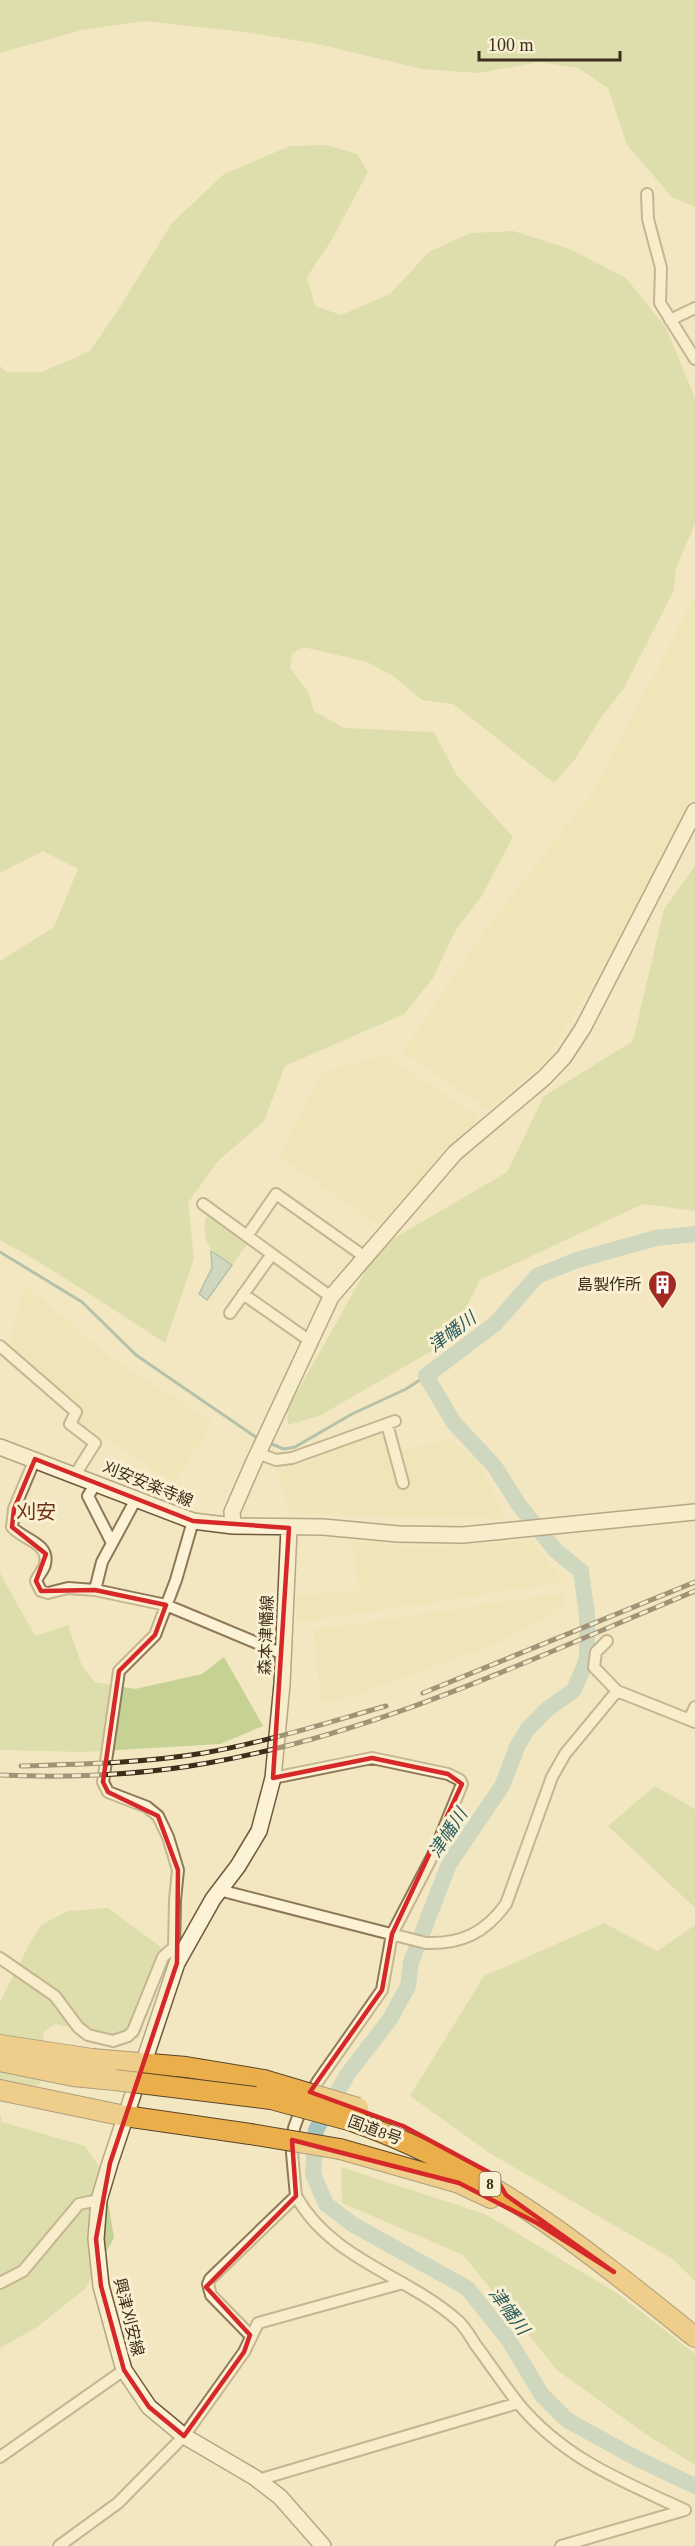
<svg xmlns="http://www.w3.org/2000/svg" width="695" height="2546" viewBox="0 0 695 2546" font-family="'Times New Roman','Noto Sans JP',serif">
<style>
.farmland{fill:#e9e4ae}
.green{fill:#c6d294}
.water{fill:#a4c4bd;stroke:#6a948c;stroke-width:1.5}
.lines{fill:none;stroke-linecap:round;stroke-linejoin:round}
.stream{stroke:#6a948c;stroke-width:3}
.river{stroke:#a4c4bd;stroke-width:16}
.street-casing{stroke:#8e7857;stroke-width:14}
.secondary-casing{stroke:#70593a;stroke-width:18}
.highway-casing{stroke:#5b452b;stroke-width:22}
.street{stroke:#fcf3d6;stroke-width:10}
.secondary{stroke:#fcf3d6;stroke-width:15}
.highway{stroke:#eaaf4a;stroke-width:20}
.rail-casing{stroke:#3c2e1c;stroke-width:5}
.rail{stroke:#f9f0d2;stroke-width:3;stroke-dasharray:9;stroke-linecap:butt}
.highway-bridge-casing{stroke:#5b452b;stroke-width:22;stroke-linecap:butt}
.highway-bridge{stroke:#eaaf4a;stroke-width:20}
.marked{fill:none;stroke:#d62828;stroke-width:4.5;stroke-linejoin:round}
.labels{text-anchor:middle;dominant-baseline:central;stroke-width:6;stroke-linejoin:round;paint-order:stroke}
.shield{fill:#f9f0d2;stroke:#756853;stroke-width:1.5}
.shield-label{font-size:15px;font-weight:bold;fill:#3c2e1c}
.poi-label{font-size:16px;fill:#3c2e1c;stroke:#f9f0d2;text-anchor:end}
.street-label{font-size:16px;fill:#3c2e1c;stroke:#f9f0d2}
.water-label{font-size:18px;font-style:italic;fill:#2a5d5e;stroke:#f9f0d2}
.quarter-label{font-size:20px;fill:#6d3017;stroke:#f9f0d2}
</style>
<rect width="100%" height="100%" fill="#f2e7c1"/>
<path class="farmland" d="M 695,595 L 695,801 L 644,897 L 548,1058 L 488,1110 L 403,1052 L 487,928 L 596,788 Z
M 384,1055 L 479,1117 L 379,1225 L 279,1157 L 323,1072 Z
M 25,1285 L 113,1359 L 213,1422 L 174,1482 L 79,1422 L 84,1410 L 8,1346 Z
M 387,1430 L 396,1452 L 450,1439 L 479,1463 L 505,1519 L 290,1513 L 276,1467 L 304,1463 Z
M 351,1541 L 415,1547 L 533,1541 L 564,1582 L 296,1623 L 296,1596 L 360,1590 Z
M 564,1593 L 566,1604 L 499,1643 L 352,1696 L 321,1703 L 313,1630 Z"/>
<path class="green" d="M 0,0 L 695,0 L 695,207 L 672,197 L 627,145 L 608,88 L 578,68 L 540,62 L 478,73 L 422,69 L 318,44 L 244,32 L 144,21 L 82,30 L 0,53 Z
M 326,145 L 357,154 L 368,172 L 331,241 L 307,277 L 315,306 L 341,315 L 390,294 L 429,252 L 470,233 L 513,231 L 570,249 L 626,278 L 666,328 L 695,398 L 695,523 L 676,569 L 674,590 L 624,688 L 600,719 L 576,758 L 554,783 L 453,704 L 422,700 L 393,676 L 367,662 L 303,647 L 292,654 L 290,668 L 308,692 L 314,711 L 344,728 L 434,732 L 456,774 L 513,837 L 481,897 L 455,931 L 433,978 L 404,1014 L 285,1066 L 264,1121 L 217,1162 L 188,1203 L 194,1259 L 165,1343 C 110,1307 58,1272 0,1240 L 0,961 L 54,927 L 78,869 L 43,851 L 0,873 L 0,366 L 6,372 L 42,372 L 90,351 L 120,307 L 172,223 L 224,174 L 290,146 Z
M 695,866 L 695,1211 L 643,1204 L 480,1280 L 449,1341 L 321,1415 L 288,1425 L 287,1410 L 379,1247 L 507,1172 L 544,1096 L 633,1041 L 664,909 Z
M 209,1216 L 248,1243 L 232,1265 C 210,1250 203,1246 205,1218 Z
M 0,1573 L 35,1636 L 68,1625 L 82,1666 L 95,1682 L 135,1689 L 202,1674 L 224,1657 L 263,1726 L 220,1744 L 84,1752 L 0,1750 Z
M 655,1786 L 695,1809 L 695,1908 L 608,1826 Z
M 108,1908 L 161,1947 L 151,2005 L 139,2037 L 121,2046 L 83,2030 L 55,2024 L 43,2033 L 47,2062 L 39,2086 L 10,2082 L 0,2103 L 0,2002 L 31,1941 L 41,1925 L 68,1911 Z
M 604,1923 L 657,1951 L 695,1925 L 695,2281 L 674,2260 L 491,2154 L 410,2096 L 484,1976 Z
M 0,2113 L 2,2122 L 85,2146 L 103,2172 L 114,2238 L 85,2289 L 37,2327 L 0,2348 Z
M 341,2167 L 485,2214 L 617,2293 L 695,2354 L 695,2465 L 647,2435 L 557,2370 L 463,2255 L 342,2203 Z"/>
<path class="water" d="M 211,1251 L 232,1265 L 207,1300 L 199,1294 L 212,1268 Z"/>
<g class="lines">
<path class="stream" d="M 0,1252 L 82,1302 L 136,1355 L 260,1440
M 269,1443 L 284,1449 L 295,1447 L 352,1414 L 406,1389 L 426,1376"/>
<path class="river" d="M 695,1234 L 656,1238 L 577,1260 L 537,1276 L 496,1323 L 426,1376 L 454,1423 L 495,1467 L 519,1505 L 555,1550 L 581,1571 L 587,1615 L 587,1659 L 574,1690 L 545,1711 L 527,1730 L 518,1745 L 502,1786 L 449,1864 L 411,1962 L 408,1986 L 390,2019 L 347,2075 L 316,2130 L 313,2174 L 326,2204 L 352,2224 L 467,2288 L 508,2339 L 542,2395 L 567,2420 L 634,2457 L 695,2486"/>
<defs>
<path id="street" d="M 647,194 L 648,219 L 661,268 L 660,303 L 695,359
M 670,320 L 695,308
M 203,1204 L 331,1297
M 247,1236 L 276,1194 L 365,1257
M 243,1294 L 310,1341
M 230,1313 L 272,1254
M 0,1346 L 76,1412 L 70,1424 L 95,1443 L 75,1475
M 387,1424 L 403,1483
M 257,1453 L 276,1460 L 292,1458 L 395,1421
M 35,1459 L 14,1509 L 12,1527 C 23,1540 50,1543 45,1564 C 44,1570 38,1575 36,1581 L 41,1591 L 48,1593 L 68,1588 L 95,1590 L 166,1605 L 283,1654
M 96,1483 L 88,1496 L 112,1543
M 95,1590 L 102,1562 L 136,1499
M 607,1641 L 596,1652 L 594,1667 L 617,1691
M 689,1720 L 695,1707
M 219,1890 L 426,1943 C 462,1944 485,1933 506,1904 L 552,1777 L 565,1754 L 617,1691 L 695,1722
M 0,1958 L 55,1996 L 78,2027 L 88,2035 L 113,2041 L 128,2036 L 133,2031 L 163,1957 L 174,1947
M 177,1963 L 174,1947 L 175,1900 L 178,1870 L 168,1837 L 158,1816 L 147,1807 L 108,1792 L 103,1782 L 119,1671 L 155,1635 L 176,1580 L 193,1521
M 296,2196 C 332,2260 404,2274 456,2319 C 464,2325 470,2336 475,2344 C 490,2364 503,2384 518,2403 C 563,2458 622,2481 685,2510
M 0,2283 L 23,2271 L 79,2204 L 99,2200
M 250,2335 L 211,2295 L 208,2284 L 210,2279 L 296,2196 L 292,2153 L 294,2128 L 298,2117 L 318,2081 L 382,1990 L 392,1934 L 433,1855 L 462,1784 L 460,1780 L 448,1774 L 372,1758 L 273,1778
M 0,2457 L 124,2370
M 258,2480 L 518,2403
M 59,2546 L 118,2503 L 184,2436 L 244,2352 L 258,2323 L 403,2283
M 561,2546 L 685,2510"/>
<path id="secondary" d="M 0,1447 L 193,1521 L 233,1526 L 323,1527 L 398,1534 L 463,1535 L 695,1512
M 233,1526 L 232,1512 L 252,1466 L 331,1297 L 455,1153 L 544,1078 L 564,1057 L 583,1028 L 695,811
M 289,1528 L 282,1684 L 273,1778 L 259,1831 L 238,1866 L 213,1899 L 177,1963 L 110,2163 L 99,2200 L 96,2239 L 101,2286 L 124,2370 L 149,2407 L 184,2436 L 254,2477 L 280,2497 L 323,2546"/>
<path id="highway" d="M 0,2045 L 92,2059 L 186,2067 L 264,2080
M 0,2061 L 73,2076 L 115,2080
M 0,2090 L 125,2116 L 250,2134
M 352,2121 C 489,2169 584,2248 695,2337
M 340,2149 L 459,2183 L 491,2198"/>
</defs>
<use href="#street" class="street-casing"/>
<use href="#secondary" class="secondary-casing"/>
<use href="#highway" class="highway-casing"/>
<use href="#street" class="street"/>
<use href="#secondary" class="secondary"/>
<use href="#highway" class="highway"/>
<defs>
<path id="rail" d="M 423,1693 L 695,1582
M 21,1766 C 82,1764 144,1763 204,1753 C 266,1742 326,1723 386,1706
M 0,1775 C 68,1778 141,1775 208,1763 C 379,1733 536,1657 695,1591"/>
</defs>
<use href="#rail" class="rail-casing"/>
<use href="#rail" class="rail"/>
<defs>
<path id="highway-bridge" d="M 115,2080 L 271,2099 L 352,2121
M 264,2080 L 358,2108
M 250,2134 L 340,2149"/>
</defs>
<use href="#highway-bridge" class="highway-bridge-casing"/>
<use href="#highway-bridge" class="highway-bridge"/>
</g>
<path d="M0 0H695V2546H0ZM 35,1459 L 193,1521 L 289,1528 L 273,1778 L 372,1758 L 448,1774 L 462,1784 L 392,1934 L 382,1990 L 310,2092 L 403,2126 L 494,2175 L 506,2195 L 614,2272 L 537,2223 L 459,2183 L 292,2140 L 296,2196 L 206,2287 L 250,2335 L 244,2352 L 184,2436 L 149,2407 L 124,2370 L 101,2286 L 96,2239 L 110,2163 L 177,1963 L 178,1870 L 158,1816 L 108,1792 L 103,1782 L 119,1671 L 155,1635 L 166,1605 L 95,1590 L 41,1591 L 36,1581 L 46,1554 L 12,1527 L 14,1509 Z" fill="#f2e7c1" fill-opacity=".55" fill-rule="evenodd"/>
<path class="marked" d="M 35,1459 L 193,1521 L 289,1528 L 273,1778 L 372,1758 L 448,1774 L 462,1784 L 392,1934 L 382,1990 L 310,2092 L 403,2126 L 494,2175 L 506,2195 L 614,2272 L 537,2223 L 459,2183 L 292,2140 L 296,2196 L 206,2287 L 250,2335 L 244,2352 L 184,2436 L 149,2407 L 124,2370 L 101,2286 L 96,2239 L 110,2163 L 177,1963 L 178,1870 L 158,1816 L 108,1792 L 103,1782 L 119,1671 L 155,1635 L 166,1605 L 95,1590 L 41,1591 L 36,1581 L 46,1554 L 12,1527 L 14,1509 Z"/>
<defs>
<symbol id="building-pin" viewBox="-11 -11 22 30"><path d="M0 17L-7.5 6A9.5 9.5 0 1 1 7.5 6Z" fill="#a32921" stroke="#f9f0d2"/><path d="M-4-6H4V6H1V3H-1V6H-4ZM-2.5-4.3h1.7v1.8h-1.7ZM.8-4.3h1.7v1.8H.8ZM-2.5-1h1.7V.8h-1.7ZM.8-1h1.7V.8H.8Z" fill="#fff"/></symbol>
</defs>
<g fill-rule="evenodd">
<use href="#building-pin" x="646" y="1268" width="33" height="45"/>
</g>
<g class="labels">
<rect class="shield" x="479.5" y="2172" width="21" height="24" rx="4.5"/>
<g class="shield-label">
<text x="490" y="2184">8</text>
</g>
<g class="poi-label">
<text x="641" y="1284">島製作所</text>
</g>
<g class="street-label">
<text transform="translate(148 1484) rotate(22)">刈安安楽寺線</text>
<text transform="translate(266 1635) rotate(-88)">森本津幡線</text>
<text transform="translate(375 2130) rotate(20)">国道8号</text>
<text transform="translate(129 2317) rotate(76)">興津刈安線</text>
</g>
<g class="water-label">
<text transform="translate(452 1332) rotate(-37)">津幡川</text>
<text transform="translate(448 1833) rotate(-57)">津幡川</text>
<text transform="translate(509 2311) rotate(53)">津幡川</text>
</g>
<g class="quarter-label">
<text x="36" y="1512">刈安</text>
</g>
</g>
<path d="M479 51v9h141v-9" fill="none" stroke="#3c2e1c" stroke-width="3"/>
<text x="488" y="51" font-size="18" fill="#3c2e1c" stroke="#f9f0d2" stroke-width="4.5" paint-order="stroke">100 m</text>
</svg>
